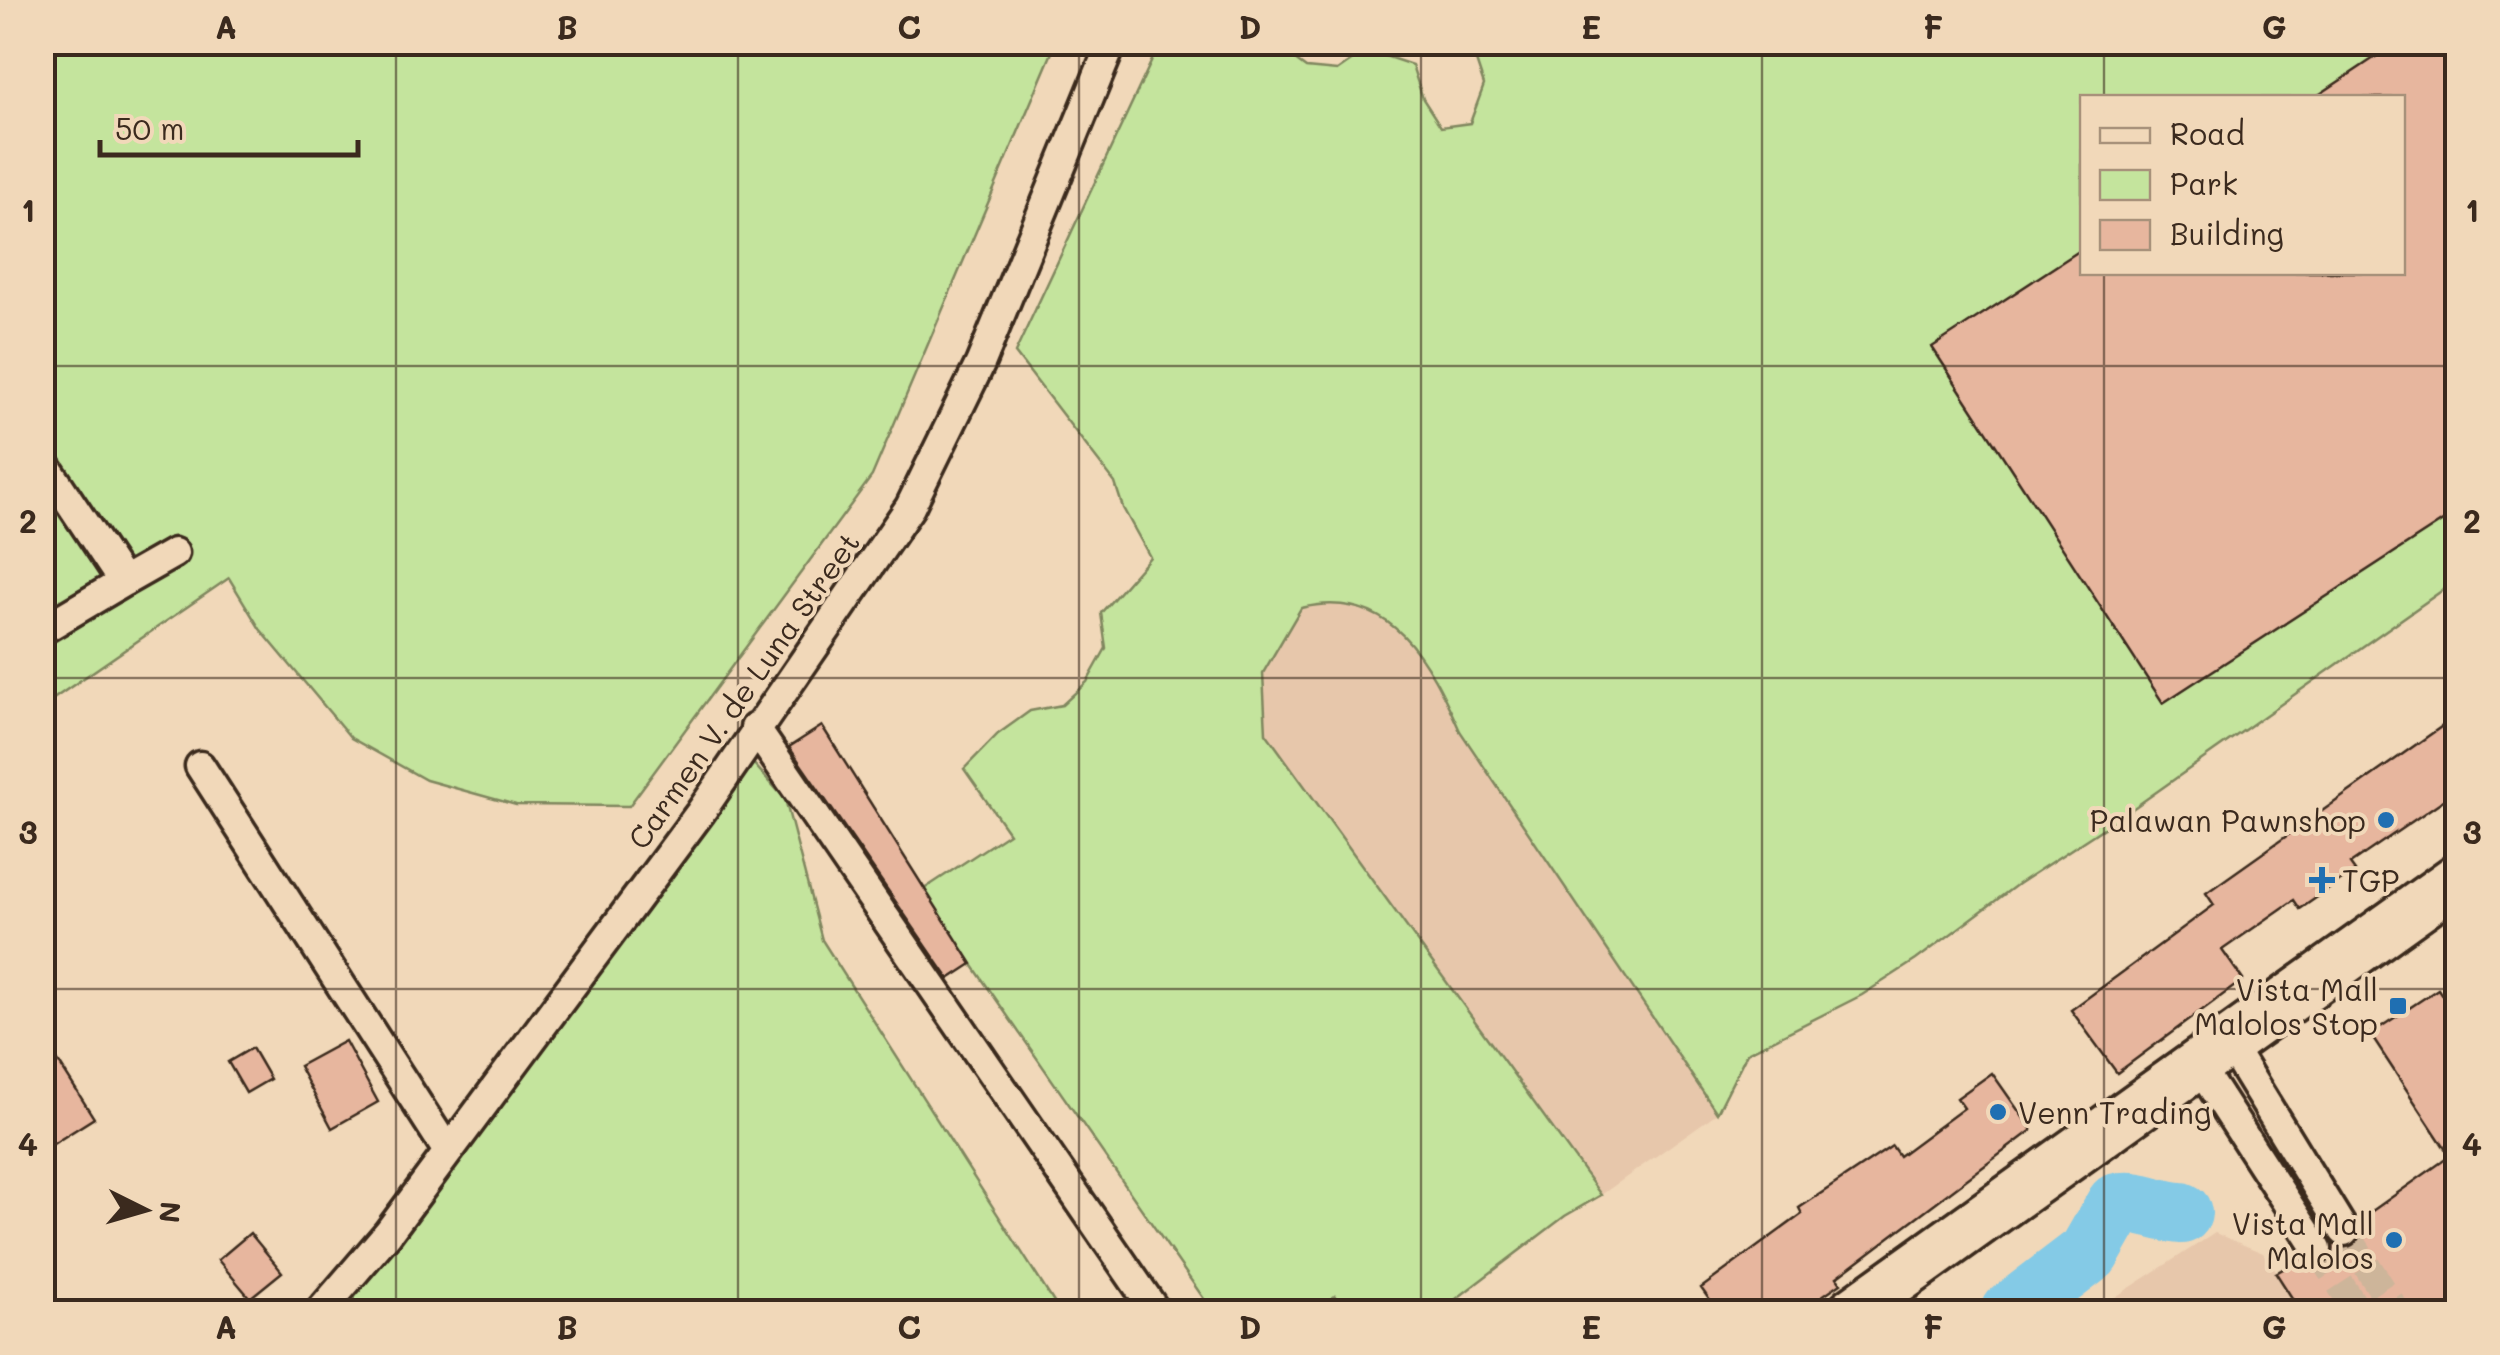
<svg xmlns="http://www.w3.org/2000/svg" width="2500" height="1355" viewBox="0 0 2500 1355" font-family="Mali,sans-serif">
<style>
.built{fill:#e7c7ab}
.green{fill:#c4e49d;stroke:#80875e;stroke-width:2.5;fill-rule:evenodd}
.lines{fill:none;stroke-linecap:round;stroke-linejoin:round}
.river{stroke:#84cae6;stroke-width:62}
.building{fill:#e7b69e;stroke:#3b2a1e;stroke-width:2.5}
.street-tunnel{stroke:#cdb59a;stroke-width:28;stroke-dasharray:28 14;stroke-linecap:butt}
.street-casing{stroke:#3b2a1e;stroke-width:35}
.highway-casing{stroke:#3b2a1e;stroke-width:55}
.street{stroke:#f1d8b9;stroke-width:28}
.highway{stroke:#f1d8b9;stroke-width:48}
.grid{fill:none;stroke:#3b2a1e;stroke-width:2.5;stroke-opacity:0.55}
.poi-dot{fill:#1f6fb2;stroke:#f1d8b9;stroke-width:4}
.labels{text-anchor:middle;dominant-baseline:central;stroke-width:8;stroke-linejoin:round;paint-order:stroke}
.street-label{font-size:30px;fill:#3b2a1e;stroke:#f1d8b9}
.poi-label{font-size:30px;fill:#3b2a1e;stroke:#f1d8b9;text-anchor:end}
.neatline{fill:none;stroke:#3b2a1e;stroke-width:4}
.grid-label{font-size:32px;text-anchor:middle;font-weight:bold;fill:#3b2a1e}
</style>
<rect width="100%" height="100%" fill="#f1d8b9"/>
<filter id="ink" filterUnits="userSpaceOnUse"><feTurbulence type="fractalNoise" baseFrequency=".01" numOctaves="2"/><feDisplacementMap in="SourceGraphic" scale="20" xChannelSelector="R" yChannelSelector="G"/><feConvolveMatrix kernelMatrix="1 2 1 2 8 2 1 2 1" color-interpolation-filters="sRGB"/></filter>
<g filter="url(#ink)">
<path class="built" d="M 1323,603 L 1354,606 L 1380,617 L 1411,640 L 1436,677 L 1460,731 L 1717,1113 L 1601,1195 L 1266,733 L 1263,673 L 1302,607 Z
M 2215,1233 L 2263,1253 L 2307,1312 L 2092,1312 Z"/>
<path class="green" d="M 43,43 L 1056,43 L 872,476 L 629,806 L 516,805 L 426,780 L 351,738 L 260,629 L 229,578 L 43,706 Z
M 1160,43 L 1272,43 L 1306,68 L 1337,71 L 1367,50 L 1412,65 L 1423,99 L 1441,127 L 1470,123 L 1484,85 L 1470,43 L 2457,43 L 2457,580 L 2128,812 L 2018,884 L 1916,960 L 1862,995 L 1747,1053 L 1717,1113 L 1460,731 C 1429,662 1392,586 1301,608 L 1263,673 L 1266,733 L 1601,1195 L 1565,1216 L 1439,1312 L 1347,1312 L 1335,1296 L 1310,1312 L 1213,1312 L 921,891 L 1009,833 L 964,769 L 998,734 L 1030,711 L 1062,705 L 1087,682 L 1106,648 L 1101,613 L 1150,557 L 1123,508 L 1115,483 L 1015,353 ZM 2082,98 L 2402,98 L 2402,272 L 2082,272 Z
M 745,754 L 785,799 L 822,940 L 1060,1312 L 337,1312 C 481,1134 625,950 745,754 Z"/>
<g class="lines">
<path class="river" d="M 2012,1312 L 2089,1253 L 2117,1204 C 2137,1199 2159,1212 2181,1213"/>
</g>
<path class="building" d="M 2398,42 L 2458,42 L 2458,511 L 2163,703 L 1932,347 L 2082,249 L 2082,272 L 2402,272 L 2402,98 L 2314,98 Z
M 2458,715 L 2458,790 L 2350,864 L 2355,871 L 2300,909 L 2294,900 L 2222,950 L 2243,980 L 2117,1073 L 2071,1010 L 2214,905 L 2206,893 Z
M 822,726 L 972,964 L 949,979 L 789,747 Z
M 2438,989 L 2458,1019 L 2458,1312 L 2301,1312 L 2276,1273 L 2302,1258 L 2310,1265 L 2326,1264 L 2333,1256 L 2333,1244 L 2344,1248 L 2354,1245 L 2361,1232 L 2358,1221 L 2450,1156 L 2370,1034 Z
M 42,1036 L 94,1118 L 42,1151 Z
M 345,1041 L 378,1102 L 332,1128 L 299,1066 Z
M 252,1048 L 270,1079 L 246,1093 L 228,1062 Z
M 1992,1073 L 2032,1130 L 1837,1277 L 1841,1283 L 1799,1312 L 1718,1312 L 1701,1288 L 1802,1214 L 1799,1208 L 1892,1146 L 1899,1156 L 1964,1108 L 1957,1098 Z
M 250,1233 L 282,1272 L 250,1298 L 218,1260 Z"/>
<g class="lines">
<path class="street-tunnel" d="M 2344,1231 L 2397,1312
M 2317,1249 L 2358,1312"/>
<defs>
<path id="street" d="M 42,460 L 123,582 L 42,630
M 123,582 L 174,553
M 755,728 L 1156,1312
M 200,766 L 447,1150
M 2228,1042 L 2344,1231
M 2198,1065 L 2317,1249
M 320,1312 L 388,1233 L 700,813 L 910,507 L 980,364 L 1112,42"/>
<path id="highway" d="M 1852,1312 L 2458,878"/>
</defs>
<use href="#street" class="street-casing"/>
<use href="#highway" class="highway-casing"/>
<use href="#street" class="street"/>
<use href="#highway" class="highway"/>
</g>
</g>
<path class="grid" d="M 396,42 L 396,1312M 738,42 L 738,1312M 1079,42 L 1079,1312M 1421,42 L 1421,1312M 1762,42 L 1762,1312M 2104,42 L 2104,98M 2104,272 L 2104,1312M 42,366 L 2458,366M 42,678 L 2458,678M 42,989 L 2458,989"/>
<g class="poi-dot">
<circle cx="2386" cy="820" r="10"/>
<path d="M2317 865h10v10h10v10h-10v10h-10v-10h-10v-10h10z"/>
<rect x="2388" y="996" width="20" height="20" rx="5"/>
<circle cx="1998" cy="1112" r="10"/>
<circle cx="2394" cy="1240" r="10"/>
</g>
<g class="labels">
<g class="street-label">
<text transform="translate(743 690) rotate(-55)">Carmen V. de Luna Street</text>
</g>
<g class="poi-label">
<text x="2366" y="820">Palawan Pawnshop</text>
<text x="2342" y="880" text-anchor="start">TGP</text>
<text x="2378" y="989">Vista Mall<tspan x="2378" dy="34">Malolos Stop</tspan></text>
<text x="2018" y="1112" text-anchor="start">Venn Trading</text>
<text x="2374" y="1223">Vista Mall<tspan x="2374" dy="34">Malolos</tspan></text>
</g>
</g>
<rect width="2500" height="1355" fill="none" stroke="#f1d8b9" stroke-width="110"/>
<rect x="2080" y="95" width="325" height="180" fill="#f1d8b9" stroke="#a8927b" stroke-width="2.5"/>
<rect x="2100" y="128" width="50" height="15" fill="#f1d8b9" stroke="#a8927b" stroke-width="2.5"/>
<text x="2170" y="145" font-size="30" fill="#3b2a1e">Road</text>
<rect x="2100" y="170" width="50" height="30" fill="#c4e49d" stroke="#a8927b" stroke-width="2.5"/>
<text x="2170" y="195" font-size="30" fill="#3b2a1e">Park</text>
<rect x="2100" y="220" width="50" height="30" fill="#e7b69e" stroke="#a8927b" stroke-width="2.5"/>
<text x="2170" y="245" font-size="30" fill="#3b2a1e">Building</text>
<g transform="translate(145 1210) rotate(95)" stroke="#f1d8b9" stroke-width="8" paint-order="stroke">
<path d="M0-8L18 38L0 25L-18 38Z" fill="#3b2a1e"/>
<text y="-15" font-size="28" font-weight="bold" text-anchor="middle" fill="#3b2a1e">N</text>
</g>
<path d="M100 140v15h258v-15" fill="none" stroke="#3b2a1e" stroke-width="5"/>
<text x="115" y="140" font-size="30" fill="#3b2a1e" stroke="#f1d8b9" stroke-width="8" paint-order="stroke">50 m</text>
<rect x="55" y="55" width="2390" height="1245" class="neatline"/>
<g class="grid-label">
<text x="226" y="39">A</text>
<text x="567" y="39">B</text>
<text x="909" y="39">C</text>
<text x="1250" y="39">D</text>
<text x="1591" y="39">E</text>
<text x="1933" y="39">F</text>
<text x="2274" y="39">G</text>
<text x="28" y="222">1</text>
<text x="2472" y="222">1</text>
<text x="28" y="533">2</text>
<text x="2472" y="533">2</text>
<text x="28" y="844">3</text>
<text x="2472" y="844">3</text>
<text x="28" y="1156">4</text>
<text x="2472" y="1156">4</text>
<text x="226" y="1339">A</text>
<text x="567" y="1339">B</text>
<text x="909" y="1339">C</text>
<text x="1250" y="1339">D</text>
<text x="1591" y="1339">E</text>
<text x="1933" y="1339">F</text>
<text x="2274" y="1339">G</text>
</g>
</svg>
